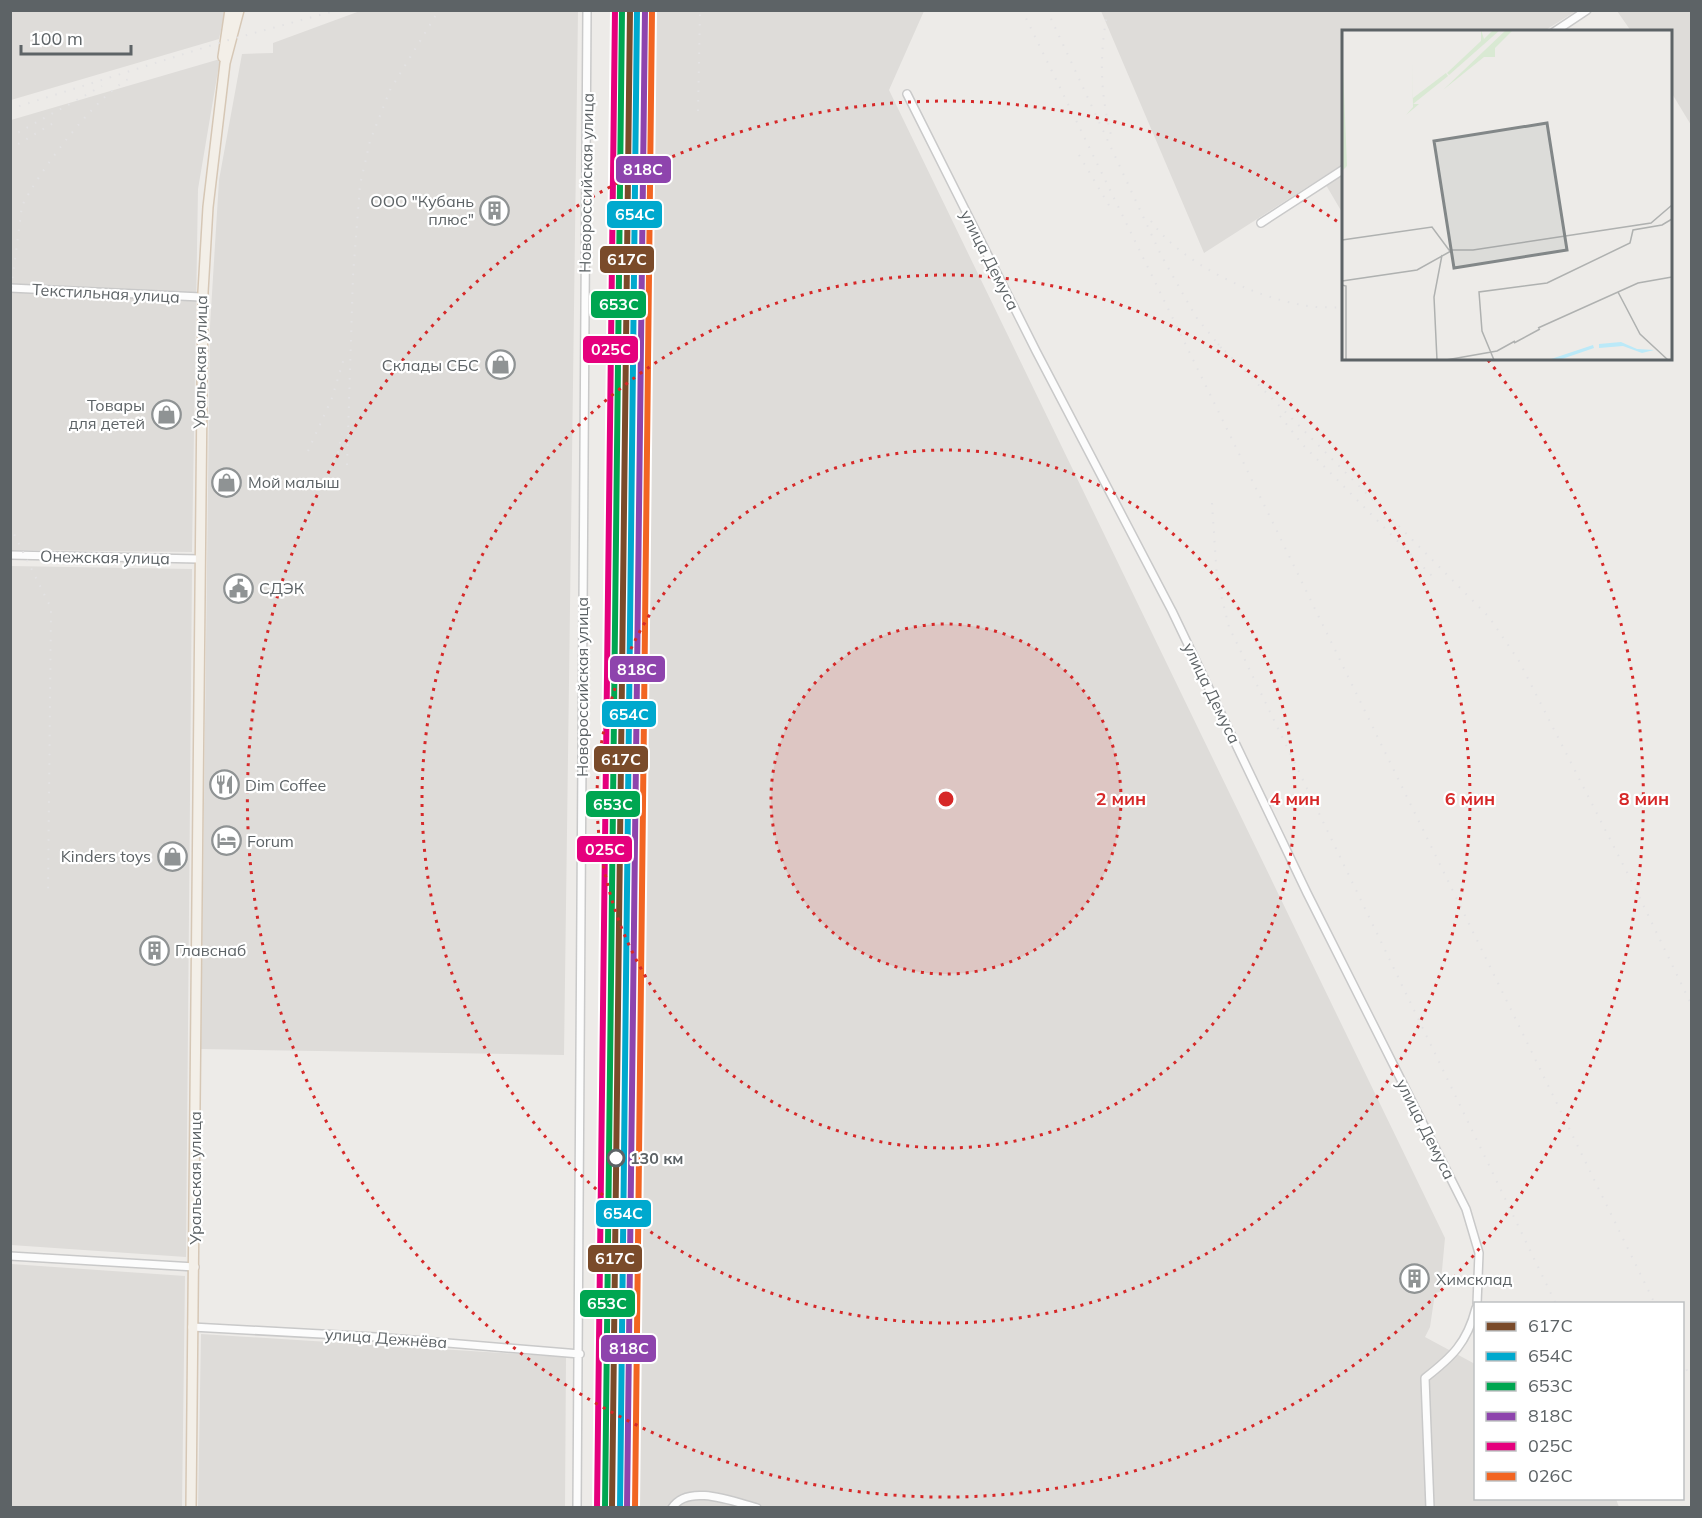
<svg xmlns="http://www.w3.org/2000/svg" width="1702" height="1518" viewBox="0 0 1702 1518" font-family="Mulish,sans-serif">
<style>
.industrial{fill:#dedcd9}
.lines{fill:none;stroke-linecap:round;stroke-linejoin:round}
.minor-casing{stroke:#c9c9c9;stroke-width:10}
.major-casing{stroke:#d6c7b5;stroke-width:12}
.minor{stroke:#fcfcfc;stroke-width:7}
.major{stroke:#f3efe8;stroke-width:9}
.rail{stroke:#e3e2e3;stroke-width:2;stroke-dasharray:1.5 8;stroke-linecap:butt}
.rail-1-casing{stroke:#fff;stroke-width:10}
.rail-2-casing{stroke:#fff;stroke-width:10}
.rail-3-casing{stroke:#fff;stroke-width:10}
.rail-4-casing{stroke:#fff;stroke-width:10}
.rail-5-casing{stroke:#fff;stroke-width:10}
.rail-6-casing{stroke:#fff;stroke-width:10}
.rail-1{stroke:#7a4b2a;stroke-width:6}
.rail-2{stroke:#00a9ce;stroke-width:6}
.rail-3{stroke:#00a651;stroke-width:6}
.rail-4{stroke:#8e44ad;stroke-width:6}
.rail-5{stroke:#e5007d;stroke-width:6}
.rail-6{stroke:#f26522;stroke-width:6}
.ring{fill:none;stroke:#d62828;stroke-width:3;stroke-dasharray:3 6}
.stop-dot{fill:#fff;stroke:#5d6366;stroke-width:3}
.labels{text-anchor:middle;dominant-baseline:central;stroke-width:4.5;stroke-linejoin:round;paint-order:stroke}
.street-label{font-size:16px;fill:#5d6366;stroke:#fff}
.poi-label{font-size:16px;fill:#5d6366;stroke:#fff;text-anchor:start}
.stop-label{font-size:16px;font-weight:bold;fill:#5d6366;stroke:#fff;text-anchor:start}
.inset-road{fill:none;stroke:#afb1b0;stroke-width:1.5}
.view{fill:#828788;fill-opacity:0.15;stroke:#828788;stroke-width:3}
.inset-edge{fill:none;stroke:#5d6366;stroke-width:3}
.centre{fill:#d62828;stroke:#fff;stroke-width:3}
.ring-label{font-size:18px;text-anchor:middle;font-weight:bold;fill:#d62828;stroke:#fff;stroke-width:4.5;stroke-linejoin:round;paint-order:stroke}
.line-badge{stroke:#fff;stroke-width:2}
.badge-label{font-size:16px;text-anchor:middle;font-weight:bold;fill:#fff}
</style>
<rect width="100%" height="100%" fill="#edebe8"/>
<path class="industrial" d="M 11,11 L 225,11 L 219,39 L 11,100 Z
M 360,11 L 578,11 L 564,1055 L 201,1049 L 210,326 L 219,180 L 242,54 L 273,53 L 273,43 Z
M 646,11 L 924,11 L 889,90 L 1445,1238 L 1440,1292 L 1435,1293 L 1430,1327 L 1425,1337 L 1475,1364 L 1476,1498 L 1616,1499 L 1619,1507 L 625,1508 Z
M 1101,11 L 1576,11 L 1544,31 L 1344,32 L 1343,164 L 1204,253 Z
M 1617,11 L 1691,11 L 1691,125 L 1671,92 L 1670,32 L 1631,31 Z
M 220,59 L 198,189 L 192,552 L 11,550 L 11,120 Z
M 1343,173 L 1343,214 L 1326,185 Z
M 10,566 L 192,569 L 186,1257 L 11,1245 Z
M 11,1264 L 185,1276 L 182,1507 L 11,1507 Z
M 201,1334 L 566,1357 L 565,1507 L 198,1507 Z"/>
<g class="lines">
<defs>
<path id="minor" d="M 1554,32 L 1587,10
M 907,94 L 1036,351 L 1172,611 L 1307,893 L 1466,1209 L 1479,1253 L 1477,1304
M 1261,223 L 1344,169
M 10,288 L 201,297
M 10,555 L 199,559
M 10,1256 L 195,1267
M 192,1327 L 376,1337 L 580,1354
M 577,1508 L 587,10
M 672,1508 C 688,1483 734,1502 757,1508
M 1430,1508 L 1425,1378 C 1452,1357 1467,1343 1476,1308"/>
<path id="major" d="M 223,57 L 230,10
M 191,1508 L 203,292 L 208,207 L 225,63 L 239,10"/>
</defs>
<use href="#minor" class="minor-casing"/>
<use href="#major" class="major-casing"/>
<use href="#minor" class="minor"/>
<use href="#major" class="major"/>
<path class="rail" d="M 1022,10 L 1655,1304
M 1047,10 L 1161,255 L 1196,317 L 1223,350
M 1108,10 C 1099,53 1100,93 1111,135
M 10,109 L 225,41 L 338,10
M 698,111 L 700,10
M 10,137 L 102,86
M 10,149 L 55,122
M 1079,155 L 1110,207
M 1151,221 C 1181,263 1252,296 1302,305 C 1315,308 1330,307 1344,308
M 10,297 L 22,206 C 39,171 99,91 134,76
M 1218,344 L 1489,617 L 1519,661 L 1635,888 L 1692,1006
M 1280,416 L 1303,445 L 1432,576
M 308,451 L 332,398 L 345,355
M 347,465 L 353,276 L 360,185 L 370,141 L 390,90 L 439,10
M 1212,503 L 1217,579 L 1229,627 L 1556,1304
M 10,526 L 51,608 L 48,891
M 300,540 L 338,452 L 342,434
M 1682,1361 L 1692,1380
M 619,1492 L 620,1508
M 1649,1498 L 1653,1508"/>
<defs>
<path id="rail-1" d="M 612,1508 L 630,10"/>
<path id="rail-2" d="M 620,1508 L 637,10"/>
<path id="rail-3" d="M 605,1508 L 622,10"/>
<path id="rail-4" d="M 627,1508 L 645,10"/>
<path id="rail-5" d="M 597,1508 L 615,10"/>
<path id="rail-6" d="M 635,1508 L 652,10"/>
</defs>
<use href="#rail-1" class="rail-1-casing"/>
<use href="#rail-2" class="rail-2-casing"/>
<use href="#rail-3" class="rail-3-casing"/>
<use href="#rail-4" class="rail-4-casing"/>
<use href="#rail-5" class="rail-5-casing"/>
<use href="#rail-6" class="rail-6-casing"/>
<use href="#rail-1" class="rail-1"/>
<use href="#rail-2" class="rail-2"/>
<use href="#rail-3" class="rail-3"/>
<use href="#rail-4" class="rail-4"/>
<use href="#rail-5" class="rail-5"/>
<use href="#rail-6" class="rail-6"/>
</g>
<circle cx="946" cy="799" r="175" fill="#d62828" fill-opacity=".12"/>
<g class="ring">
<circle cx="946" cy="799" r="175"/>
<circle cx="946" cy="799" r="349"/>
<circle cx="946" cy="799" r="524"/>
<path d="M1488 360A698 698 0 1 1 1341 224"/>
</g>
<defs>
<symbol id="building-ring" viewBox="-11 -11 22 22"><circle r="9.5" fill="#fff" stroke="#8f9394" stroke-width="1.5"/><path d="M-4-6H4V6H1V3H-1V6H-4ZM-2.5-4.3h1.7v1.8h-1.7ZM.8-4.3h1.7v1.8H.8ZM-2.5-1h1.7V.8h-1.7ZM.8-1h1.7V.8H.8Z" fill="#8f9394"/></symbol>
<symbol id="shop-ring" viewBox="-11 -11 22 22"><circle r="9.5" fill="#fff" stroke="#8f9394" stroke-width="1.5"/><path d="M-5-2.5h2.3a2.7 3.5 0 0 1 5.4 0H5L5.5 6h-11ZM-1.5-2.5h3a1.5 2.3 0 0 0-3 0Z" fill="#8f9394"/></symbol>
<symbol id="civic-ring" viewBox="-11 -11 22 22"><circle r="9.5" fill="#fff" stroke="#8f9394" stroke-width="1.5"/><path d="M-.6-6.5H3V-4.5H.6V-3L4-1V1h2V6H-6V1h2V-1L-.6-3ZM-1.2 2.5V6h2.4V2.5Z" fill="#8f9394"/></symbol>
<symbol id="restaurant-ring" viewBox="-11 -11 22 22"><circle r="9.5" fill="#fff" stroke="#8f9394" stroke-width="1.5"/><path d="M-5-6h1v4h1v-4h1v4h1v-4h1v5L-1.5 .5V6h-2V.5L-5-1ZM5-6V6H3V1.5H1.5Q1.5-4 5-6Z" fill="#8f9394"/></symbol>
<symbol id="hotel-ring" viewBox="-11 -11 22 22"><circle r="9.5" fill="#fff" stroke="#8f9394" stroke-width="1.5"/><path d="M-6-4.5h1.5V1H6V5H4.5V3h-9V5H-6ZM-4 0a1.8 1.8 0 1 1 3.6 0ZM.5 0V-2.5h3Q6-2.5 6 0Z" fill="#8f9394"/></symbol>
</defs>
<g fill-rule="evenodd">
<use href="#building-ring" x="478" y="194" width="33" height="33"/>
<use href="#shop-ring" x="484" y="348" width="33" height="33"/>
<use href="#shop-ring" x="150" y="398" width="33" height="33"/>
<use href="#shop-ring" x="210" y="466" width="33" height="33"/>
<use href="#civic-ring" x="222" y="572" width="33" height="33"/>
<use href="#restaurant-ring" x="208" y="768" width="33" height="33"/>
<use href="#hotel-ring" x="210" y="824" width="33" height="33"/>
<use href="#shop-ring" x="156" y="840" width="33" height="33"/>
<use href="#building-ring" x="138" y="934" width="33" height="33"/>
<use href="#building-ring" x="1398" y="1262" width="33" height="33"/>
</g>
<circle class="stop-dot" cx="616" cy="1158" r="8"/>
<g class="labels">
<g class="street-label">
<text transform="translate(586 183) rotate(-89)">Новороссийская улица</text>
<text transform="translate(990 260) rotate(63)">улица Демуса</text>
<text transform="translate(106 293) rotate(3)">Текстильная улица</text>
<text transform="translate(200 362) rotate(-89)">Уральская улица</text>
<text transform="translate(105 557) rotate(1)">Онежская улица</text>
<text transform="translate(582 687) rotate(-90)">Новороссийская улица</text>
<text transform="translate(1212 693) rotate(64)">улица Демуса</text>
<text transform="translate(1426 1129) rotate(63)">улица Демуса</text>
<text transform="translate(195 1178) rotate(-90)">Уральская улица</text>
<text transform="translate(386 1338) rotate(4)">улица Дежнёва</text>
</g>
<g class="poi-label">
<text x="474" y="201" text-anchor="end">ООО "Кубань<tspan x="474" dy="18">плюс"</tspan></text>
<text x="479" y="365" text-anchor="end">Склады СБС</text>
<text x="145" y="405" text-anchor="end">Товары<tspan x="145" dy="18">для детей</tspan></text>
<text x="248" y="482">Мой малыш</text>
<text x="259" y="588">СДЭК</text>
<text x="245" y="785">Dim Coffee</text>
<text x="247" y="841">Forum</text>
<text x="151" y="856" text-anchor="end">Kinders toys</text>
<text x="175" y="950">Главснаб</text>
<text x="1436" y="1279">Химсклад</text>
</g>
<g class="stop-label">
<text x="630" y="1158">130 км</text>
</g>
</g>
<g transform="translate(1342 30)">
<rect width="330" height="330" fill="#edebe8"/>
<path d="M 139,0 L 142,9 L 151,0 L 158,0 L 107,45 L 105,43 L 139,11 ZM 164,0 L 171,0 L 153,18 L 153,27 L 142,27 L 101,60 ZM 0,14 L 5,136 L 0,141 L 1,119 ZM 70,31 L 71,68 L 104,43 L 106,46 L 71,74 L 77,74 L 64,85 L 71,77 Z" fill="#d9e9d3"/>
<path d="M 279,312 L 295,319 L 312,320 L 300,323 L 281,316 L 257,318 L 257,314 ZM 251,315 L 252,318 L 217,330 L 206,330 Z" fill="#bbe9f8"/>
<path class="inset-road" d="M 0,210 L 90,197 L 107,220 L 131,220 L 309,193 L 330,175M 0,251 L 75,240 L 109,221M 0,255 L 4,256 L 4,330M 276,262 L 298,304 L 326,330M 196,298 L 296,253 L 330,247M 172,313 L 198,299M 95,330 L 92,267 L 100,225M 104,330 L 155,321 L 173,311M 152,330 L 140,301 L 137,262 L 205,253 L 288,213 L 291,200 L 320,195 L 330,189"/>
<path class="view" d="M 205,93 L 225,220 L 112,238 L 92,111 Z"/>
<rect width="330" height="330" class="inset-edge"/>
</g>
<circle cx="946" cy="799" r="9" class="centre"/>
<g class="ring-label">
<text x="1121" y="805">2 мин</text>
<text x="1295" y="805">4 мин</text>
<text x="1470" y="805">6 мин</text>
<text x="1644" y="805">8 мин</text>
</g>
<g class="line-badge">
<rect x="615" y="155" width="57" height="29" rx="6" fill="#8e44ad"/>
<rect x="606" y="200" width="57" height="29" rx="6" fill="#00a9ce"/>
<rect x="599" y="245" width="56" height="29" rx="6" fill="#7a4b2a"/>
<rect x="590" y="290" width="57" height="29" rx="6" fill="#00a651"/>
<rect x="582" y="335" width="57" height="29" rx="6" fill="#e5007d"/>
<rect x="609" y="655" width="57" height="28" rx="6" fill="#8e44ad"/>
<rect x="601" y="700" width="56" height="28" rx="6" fill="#00a9ce"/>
<rect x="593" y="745" width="56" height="28" rx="6" fill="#7a4b2a"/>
<rect x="585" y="790" width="56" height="28" rx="6" fill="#00a651"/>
<rect x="576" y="835" width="57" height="28" rx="6" fill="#e5007d"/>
<rect x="595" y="1199" width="57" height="29" rx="6" fill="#00a9ce"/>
<rect x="587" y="1244" width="56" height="29" rx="6" fill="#7a4b2a"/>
<rect x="579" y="1289" width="57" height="29" rx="6" fill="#00a651"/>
<rect x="600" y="1334" width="57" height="29" rx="6" fill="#8e44ad"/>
</g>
<g class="badge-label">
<text x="643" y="175">818С</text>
<text x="635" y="220">654С</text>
<text x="627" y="265">617C</text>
<text x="619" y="310">653С</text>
<text x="611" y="355">025С</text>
<text x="637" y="675">818С</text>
<text x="629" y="720">654С</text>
<text x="621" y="765">617C</text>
<text x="613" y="810">653С</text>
<text x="605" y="855">025С</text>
<text x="623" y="1219">654С</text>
<text x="615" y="1264">617C</text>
<text x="607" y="1309">653С</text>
<text x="629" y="1354">818С</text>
</g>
<rect width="1702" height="1518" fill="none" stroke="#5d6366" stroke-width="24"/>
<rect x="1474" y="1302" width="210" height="198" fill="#ffffff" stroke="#bec1c2" stroke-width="1.5"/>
<rect x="1486" y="1322" width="30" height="9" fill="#7a4b2a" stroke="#bec1c2" stroke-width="1.5"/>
<text x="1528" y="1332" font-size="18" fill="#5d6366">617C</text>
<rect x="1486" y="1352" width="30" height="9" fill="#00a9ce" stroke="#bec1c2" stroke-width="1.5"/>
<text x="1528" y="1362" font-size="18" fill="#5d6366">654С</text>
<rect x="1486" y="1382" width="30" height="9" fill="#00a651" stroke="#bec1c2" stroke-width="1.5"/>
<text x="1528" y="1392" font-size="18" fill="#5d6366">653С</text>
<rect x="1486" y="1412" width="30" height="9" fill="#8e44ad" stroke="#bec1c2" stroke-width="1.5"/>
<text x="1528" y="1422" font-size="18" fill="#5d6366">818С</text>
<rect x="1486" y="1442" width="30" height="9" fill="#e5007d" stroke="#bec1c2" stroke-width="1.5"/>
<text x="1528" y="1452" font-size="18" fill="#5d6366">025С</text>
<rect x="1486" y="1472" width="30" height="9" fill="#f26522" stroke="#bec1c2" stroke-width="1.5"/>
<text x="1528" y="1482" font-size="18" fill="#5d6366">026С</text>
<path d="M21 45v9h110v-9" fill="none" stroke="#5d6366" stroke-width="3"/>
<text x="30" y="45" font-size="18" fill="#5d6366" stroke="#ffffff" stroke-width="4.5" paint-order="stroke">100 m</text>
</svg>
